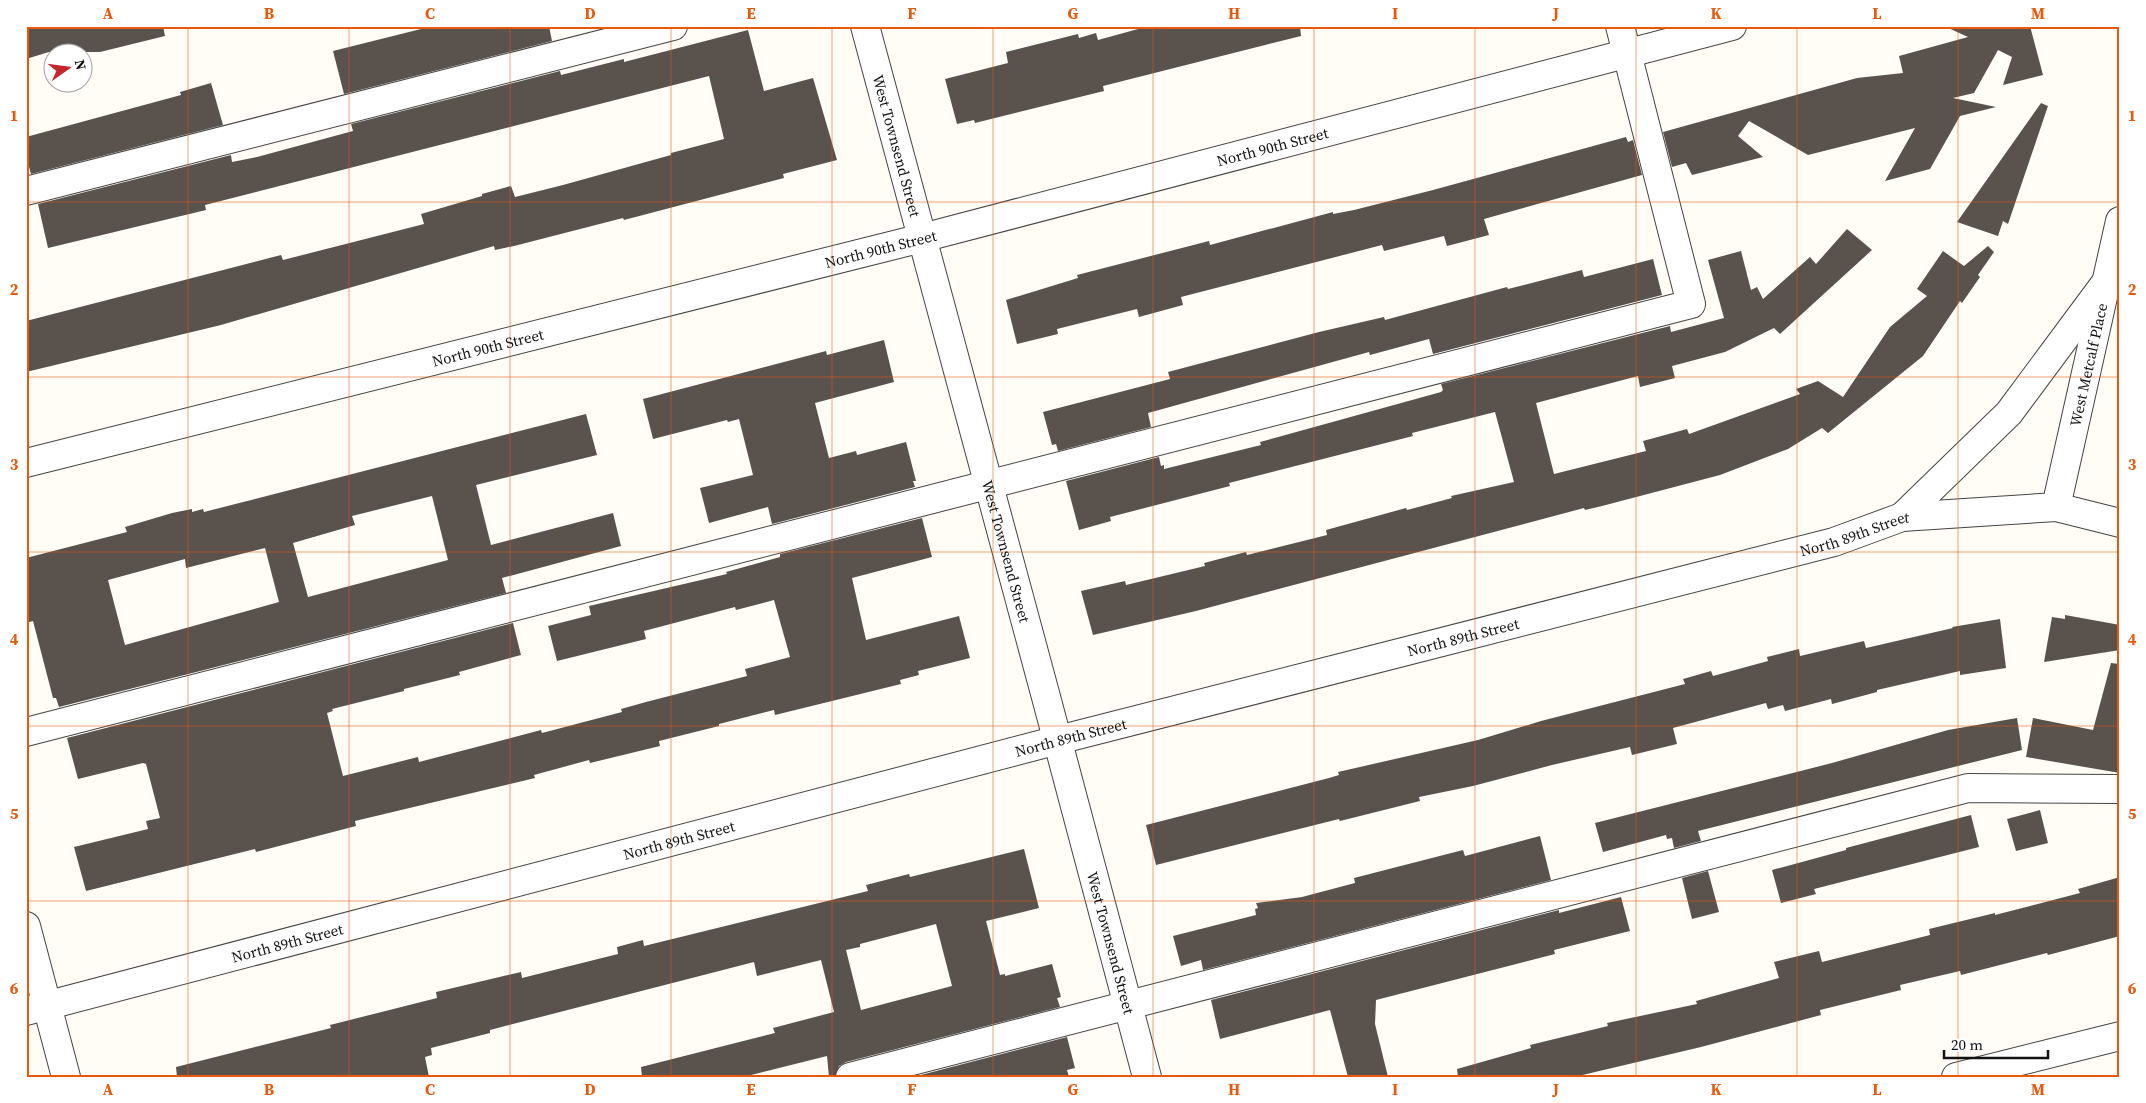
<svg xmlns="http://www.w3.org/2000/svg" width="2146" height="1103" viewBox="0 0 2146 1103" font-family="'Source Serif 4',serif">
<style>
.building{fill:#5a524d;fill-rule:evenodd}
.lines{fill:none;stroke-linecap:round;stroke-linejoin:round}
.minor-casing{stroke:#444;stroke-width:30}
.minor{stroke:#fff;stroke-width:28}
.grid{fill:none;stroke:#e8590c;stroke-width:1;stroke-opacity:0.55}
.labels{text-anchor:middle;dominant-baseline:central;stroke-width:5;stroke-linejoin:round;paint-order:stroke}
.street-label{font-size:15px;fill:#111;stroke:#fff}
.neatline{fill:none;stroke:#e8590c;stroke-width:2}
.grid-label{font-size:16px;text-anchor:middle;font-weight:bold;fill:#e8590c}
</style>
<rect width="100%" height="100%" fill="#fffdf5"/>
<path class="building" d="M 26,26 L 163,26 L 165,36 L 100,52 L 49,52 L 26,59 Z
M 433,26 L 549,26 L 552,41 L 344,94 L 333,51 Z
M 1149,26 L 1300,26 L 1301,36 L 1103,86 L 1104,91 L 975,123 L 974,120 L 957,124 L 945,79 L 1008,63 L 1006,52 L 1078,34 L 1079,38 L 1096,33 L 1098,40 Z
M 1944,26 L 2030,26 L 2043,75 L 2003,85 L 2012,57 L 1998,50 L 1974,93 L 1953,98 L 1996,107 L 1960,116 L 1930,169 L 1885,181 L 1915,128 L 1808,155 L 1749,121 L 1738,136 L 1763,157 L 1692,175 L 1686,163 L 1672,167 L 1663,132 L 1857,78 L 1903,73 L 1899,56 L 1968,37 Z
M 748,30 L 764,91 L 813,78 L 837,160 L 783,174 L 784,178 L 624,220 L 623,218 L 514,246 L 495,250 L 494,246 L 221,325 L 26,372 L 26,321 L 281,255 L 283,260 L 424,224 L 421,214 L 482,196 L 482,194 L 511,186 L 515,197 L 563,185 L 671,155 L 671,153 L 724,139 L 709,76 L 205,205 L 206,210 L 48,248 L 38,204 L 231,155 L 232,162 L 257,157 L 353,131 L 351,124 L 560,71 L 561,75 L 624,59 L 624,62 Z
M 211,83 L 223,125 L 31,174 L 26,156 L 26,137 L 181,95 L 180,92 Z
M 2041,103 L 2048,106 L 2008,224 L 2003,221 L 1998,236 L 1957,222 Z
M 1626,137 L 1628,142 L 1633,140 L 1642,175 L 1484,219 L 1489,235 L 1447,246 L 1444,236 L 1384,251 L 1382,245 L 1181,297 L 1183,305 L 1139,317 L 1137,309 L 1057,329 L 1058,334 L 1017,344 L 1006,300 L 1078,278 L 1077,275 L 1209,241 L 1210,245 L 1333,212 L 1333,214 L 1354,210 L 1433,190 Z
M 1847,229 L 1872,250 L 1780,334 L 1774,328 L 1725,352 L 1672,366 L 1675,378 L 1640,387 L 1638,376 L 1536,403 L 1554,474 L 1646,451 L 1643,441 L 1687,429 L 1689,434 L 1800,394 L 1796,389 L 1818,381 L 1843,397 L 1890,327 L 1927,296 L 1917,289 L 1943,251 L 1964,266 L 1988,246 L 1994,252 L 1978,275 L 1980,277 L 1962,303 L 1960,301 L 1923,356 L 1828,433 L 1822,428 L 1788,449 L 1720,475 L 1602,506 L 1585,510 L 1584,508 L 1196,611 L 1093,635 L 1081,591 L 1125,581 L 1126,585 L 1205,566 L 1204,563 L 1246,552 L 1247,555 L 1327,535 L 1326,530 L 1406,508 L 1407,510 L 1452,498 L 1451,496 L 1514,482 L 1495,412 L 1412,433 L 1413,436 L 1229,483 L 1230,486 L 1110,517 L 1111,521 L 1079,530 L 1066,481 L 1159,457 L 1161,466 L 1164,465 L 1164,469 L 1261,445 L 1260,442 L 1441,392 L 1443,390 L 1441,384 L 1670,326 L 1671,332 L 1724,318 L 1708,260 L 1741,251 L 1751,290 L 1757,287 L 1763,299 L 1810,257 L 1816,264 Z
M 1653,259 L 1662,295 L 1433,354 L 1429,339 L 1370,355 L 1369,352 L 1148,413 L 1151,427 L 1058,451 L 1056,444 L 1052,445 L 1043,412 L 1170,379 L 1168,372 L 1319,332 L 1384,317 L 1385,320 L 1507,287 L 1508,289 L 1582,270 L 1584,277 Z
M 884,340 L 894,382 L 815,403 L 829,458 L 856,451 L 857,455 L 906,442 L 916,481 L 913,481 L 915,487 L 772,524 L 768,507 L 709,523 L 700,488 L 753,475 L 739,419 L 728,422 L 727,420 L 653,439 L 643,399 L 826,351 L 827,355 Z
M 586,414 L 597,455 L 476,485 L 491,545 L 613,513 L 621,546 L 502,578 L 506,593 L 59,707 L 56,698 L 53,698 L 33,621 L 26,623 L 26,558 L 127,532 L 125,527 L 172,513 L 192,509 L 192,512 L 203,509 L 204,512 ZM 432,496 L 448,560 L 308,597 L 293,543 L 355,525 L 352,516 ZM 265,548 L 279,602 L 125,645 L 108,580 L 185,559 L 186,568 Z
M 922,518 L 932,557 L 852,578 L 866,640 L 959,616 L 970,658 L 918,671 L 919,675 L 900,680 L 901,684 L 775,715 L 774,710 L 719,724 L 719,726 L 659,741 L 660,746 L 590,763 L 589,760 L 534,775 L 535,778 L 355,821 L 356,826 L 256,852 L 255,849 L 86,891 L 74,847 L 148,829 L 146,821 L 160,818 L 146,764 L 143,763 L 78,779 L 67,738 L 513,623 L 521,655 L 459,672 L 460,675 L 404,689 L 404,691 L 332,709 L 333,711 L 327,713 L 343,776 L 418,757 L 419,762 L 541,730 L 542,733 L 622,712 L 621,709 L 646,702 L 747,676 L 745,669 L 790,657 L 774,600 L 736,610 L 735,607 L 644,631 L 646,639 L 557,661 L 548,626 L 591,615 L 589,606 L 727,574 L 726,572 L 780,557 L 780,554 Z
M 2065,615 L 2120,625 L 2120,650 L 2044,662 L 2052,617 L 2065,619 Z
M 2000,619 L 2006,668 L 1960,675 L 1960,671 L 1877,690 L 1877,692 L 1832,704 L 1831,699 L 1785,711 L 1783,705 L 1768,709 L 1766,703 L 1673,728 L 1677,744 L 1632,755 L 1630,747 L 1552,765 L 1473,786 L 1419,797 L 1420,801 L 1340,821 L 1339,819 L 1156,865 L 1146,825 L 1329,778 L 1339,775 L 1338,772 L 1478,740 L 1541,721 L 1685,684 L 1683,679 L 1711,671 L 1713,676 L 1768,661 L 1767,657 L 1799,649 L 1800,656 L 1864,641 L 1866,648 L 1953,628 L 1952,627 Z
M 2111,663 L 2120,664 L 2120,773 L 2026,757 L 2033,718 L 2093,730 Z
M 2017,718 L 2022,750 L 1698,831 L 1701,841 L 1674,848 L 1672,838 L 1667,839 L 1666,835 L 1603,852 L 1595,823 L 1832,763 L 1948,730 Z
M 2040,810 L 2048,843 L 2016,851 L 2007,819 Z
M 1971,815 L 1979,847 L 1814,889 L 1816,894 L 1781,903 L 1772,870 L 1846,850 L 1846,848 Z
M 1540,836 L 1551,880 L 1203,970 L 1201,960 L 1181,966 L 1173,936 L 1256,915 L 1255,909 L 1258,908 L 1256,903 L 1302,897 L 1355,883 L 1354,878 L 1463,850 L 1465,856 Z
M 1024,849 L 1039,908 L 986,921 L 1000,975 L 1005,974 L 1005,976 L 1052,964 L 1061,997 L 1057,998 L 1060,1007 L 846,1062 L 839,1066 L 835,1077 L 829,1077 L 827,1056 L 743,1077 L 642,1077 L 641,1067 L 775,1033 L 773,1028 L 834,1012 L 821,960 L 757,976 L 754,962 L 490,1030 L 490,1033 L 431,1048 L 432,1055 L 425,1057 L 429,1077 L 177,1077 L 176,1067 L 331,1028 L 330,1025 L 437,998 L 436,992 L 521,972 L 522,978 L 618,954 L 617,947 L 643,940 L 644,946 L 868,891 L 866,885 L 909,874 L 910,877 ZM 936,924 L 952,986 L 861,1010 L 846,950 L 860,947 L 860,944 Z
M 1708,871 L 1719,912 L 1692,919 L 1682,878 Z
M 2120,877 L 2120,936 L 2048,955 L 2047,953 L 1961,975 L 1960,971 L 1900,985 L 1901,990 L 1820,1010 L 1821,1015 L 1701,1047 L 1574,1077 L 1458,1077 L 1457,1069 L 1531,1048 L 1530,1045 L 1608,1026 L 1607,1023 L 1697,1004 L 1696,1001 L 1779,978 L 1774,962 L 1819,951 L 1822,962 L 1930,935 L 1929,929 L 1995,913 L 1995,915 L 2080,893 L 2078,889 Z
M 1621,897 L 1630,931 L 1554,950 L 1555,954 L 1376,1000 L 1375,1024 L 1388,1077 L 1348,1077 L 1330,1010 L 1220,1039 L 1211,1000 L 1559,910 L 1559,913 Z
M 1067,1037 L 1075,1068 L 1067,1070 L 1069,1077 L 913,1077 Z"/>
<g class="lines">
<defs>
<g id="minor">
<path id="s1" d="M 865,26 L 1046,697 L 1147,1077"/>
<path d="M 26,191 L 673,26"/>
<path id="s2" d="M 26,463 L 922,238 L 1732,26"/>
<path id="s3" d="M 2056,507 L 2120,221"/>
<path d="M 1902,517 L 2009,413 L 2104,285"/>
<path d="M 26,732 L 1691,304 L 1620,26"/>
<path d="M 26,926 L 66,1077"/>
<path id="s4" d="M 26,1011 L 1058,740 L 1834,542 L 1902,517 L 2056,507 L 2120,523"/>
<path d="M 850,1077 L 1968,788 L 2120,789"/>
<path d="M 1956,1077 L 2120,1036"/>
</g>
</defs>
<use href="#minor" class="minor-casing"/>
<use href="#minor" class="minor"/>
</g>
<path class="grid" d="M 188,26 L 188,1077M 349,26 L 349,1077M 510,26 L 510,1077M 671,26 L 671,1077M 832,26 L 832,1077M 993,26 L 993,1077M 1153,26 L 1153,1077M 1314,26 L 1314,1077M 1475,26 L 1475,1077M 1636,26 L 1636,1077M 1797,26 L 1797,1077M 1958,26 L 1958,1077M 26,202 L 2120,202M 26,377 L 2120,377M 26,552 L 2120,552M 26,726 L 2120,726M 26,901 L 2120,901"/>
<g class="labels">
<g class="street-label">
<text stroke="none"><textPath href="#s1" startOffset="124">West Townsend Street</textPath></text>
<text stroke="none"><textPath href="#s2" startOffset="1286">North 90th Street</textPath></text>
<text stroke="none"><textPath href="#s2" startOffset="881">North 90th Street</textPath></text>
<text stroke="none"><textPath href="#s2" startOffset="476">North 90th Street</textPath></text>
<text stroke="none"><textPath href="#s3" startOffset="146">West Metcalf Place</textPath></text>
<text stroke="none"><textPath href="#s4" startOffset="1890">North 89th Street</textPath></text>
<text stroke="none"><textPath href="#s1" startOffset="544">West Townsend Street</textPath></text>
<text stroke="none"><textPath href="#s4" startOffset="1485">North 89th Street</textPath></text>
<text stroke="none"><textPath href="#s4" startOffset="1080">North 89th Street</textPath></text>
<text stroke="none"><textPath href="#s4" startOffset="675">North 89th Street</textPath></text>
<text stroke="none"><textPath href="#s4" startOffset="270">North 89th Street</textPath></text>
<text stroke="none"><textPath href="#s1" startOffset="949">West Townsend Street</textPath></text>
</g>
</g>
<rect width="2146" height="1103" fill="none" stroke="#ffffff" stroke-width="55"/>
<g transform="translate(68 68) rotate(76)"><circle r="24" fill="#ffffff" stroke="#a0a0a0"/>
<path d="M0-4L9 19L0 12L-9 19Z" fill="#c4262e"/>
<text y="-8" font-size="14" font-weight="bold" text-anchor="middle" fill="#111111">N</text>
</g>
<path d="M1944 1050v8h104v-8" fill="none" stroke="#111111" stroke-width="2.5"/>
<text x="1951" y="1050" font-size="15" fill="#111111" stroke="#ffffff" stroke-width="4" paint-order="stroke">20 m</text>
<rect x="28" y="28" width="2090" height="1048" class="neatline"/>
<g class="grid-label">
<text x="108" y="19">A</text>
<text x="269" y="19">B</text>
<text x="430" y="19">C</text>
<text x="590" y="19">D</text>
<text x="751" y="19">E</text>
<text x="912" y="19">F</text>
<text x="1073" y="19">G</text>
<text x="1234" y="19">H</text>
<text x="1395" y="19">I</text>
<text x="1556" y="19">J</text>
<text x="1716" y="19">K</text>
<text x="1877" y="19">L</text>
<text x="2038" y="19">M</text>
<text x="14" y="121">1</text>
<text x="2132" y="121">1</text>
<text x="14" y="295">2</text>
<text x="2132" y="295">2</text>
<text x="14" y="470">3</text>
<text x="2132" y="470">3</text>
<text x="14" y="645">4</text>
<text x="2132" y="645">4</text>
<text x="14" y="819">5</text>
<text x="2132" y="819">5</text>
<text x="14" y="994">6</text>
<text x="2132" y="994">6</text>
<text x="108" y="1095">A</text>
<text x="269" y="1095">B</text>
<text x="430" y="1095">C</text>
<text x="590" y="1095">D</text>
<text x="751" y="1095">E</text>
<text x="912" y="1095">F</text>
<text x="1073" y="1095">G</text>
<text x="1234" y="1095">H</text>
<text x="1395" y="1095">I</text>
<text x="1556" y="1095">J</text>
<text x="1716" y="1095">K</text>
<text x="1877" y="1095">L</text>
<text x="2038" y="1095">M</text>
</g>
</svg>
